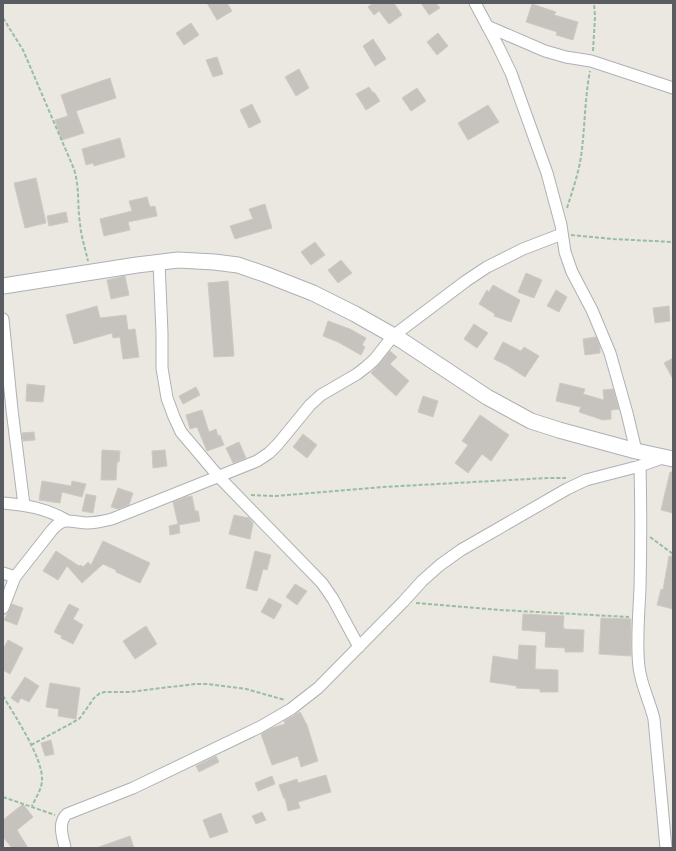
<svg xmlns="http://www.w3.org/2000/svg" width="676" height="851" viewBox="0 0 676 851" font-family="'Titillium Web',sans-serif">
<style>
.building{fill:#c6c3be;stroke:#cecac0}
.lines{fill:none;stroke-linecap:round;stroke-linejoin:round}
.street-casing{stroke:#aeb1b5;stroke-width:13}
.secondary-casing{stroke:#adb0b5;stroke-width:17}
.path{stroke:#98bda2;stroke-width:2;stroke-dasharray:4 2;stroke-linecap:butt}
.street{stroke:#fff;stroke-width:11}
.secondary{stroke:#fff;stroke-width:15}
</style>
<rect width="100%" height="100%" fill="#eae8e1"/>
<path class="building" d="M 207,3 L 227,3 L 232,11 L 217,20 Z
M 373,3 L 394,3 L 402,15 L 389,24 L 379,11 L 374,15 L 368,7 Z
M 421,3 L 436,3 L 440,8 L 429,15 Z
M 532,4 L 556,12 L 554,15 L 578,22 L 573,40 L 556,35 L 557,32 L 526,22 Z
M 191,23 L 199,35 L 184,45 L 176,33 Z
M 438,33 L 448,46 L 437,55 L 427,42 Z
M 373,39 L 386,59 L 375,66 L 363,46 Z
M 217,57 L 223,74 L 213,77 L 206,60 Z
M 299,69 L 309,88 L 296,96 L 285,77 Z
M 110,78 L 116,98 L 76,111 L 84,133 L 62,140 L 55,120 L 68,116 L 61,95 Z
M 369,87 L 373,93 L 374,92 L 380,101 L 366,110 L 356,94 Z
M 417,88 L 426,101 L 411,111 L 402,98 Z
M 252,104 L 261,122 L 249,128 L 240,110 Z
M 488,105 L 499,122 L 468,140 L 458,123 Z
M 120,138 L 125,157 L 94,166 L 93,163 L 86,165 L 82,149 Z
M 36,178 L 46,223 L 25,228 L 14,183 Z
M 147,197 L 150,207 L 155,206 L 157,216 L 128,222 L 130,230 L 104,236 L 100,219 L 132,211 L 129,201 Z
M 265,204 L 272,228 L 235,239 L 230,226 L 253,219 L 249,209 Z
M 66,212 L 68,222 L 49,226 L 47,216 Z
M 315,242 L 325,255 L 311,265 L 301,252 Z
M 341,260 L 352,273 L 338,283 L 328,270 Z
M 526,273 L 542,280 L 534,298 L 518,292 Z
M 125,276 L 129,295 L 111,299 L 107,280 Z
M 228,281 L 234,356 L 214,357 L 208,283 Z
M 493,285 L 520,300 L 511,322 L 494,316 L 495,314 L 479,304 L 487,290 L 489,292 Z
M 556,290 L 567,297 L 559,312 L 547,306 Z
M 97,306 L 100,318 L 126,315 L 128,330 L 135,329 L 139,357 L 123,359 L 120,337 L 113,338 L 112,333 L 74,344 L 66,315 Z
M 669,306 L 670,321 L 655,323 L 653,308 Z
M 328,321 L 350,329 L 366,338 L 362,345 L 365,347 L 361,355 L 338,342 L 323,336 Z
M 474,324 L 488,333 L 477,348 L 464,339 Z
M 596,337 L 600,346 L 600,353 L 585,355 L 583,339 Z
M 503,342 L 521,351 L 524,347 L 539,356 L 525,377 L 508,366 L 494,359 Z
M 390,351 L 397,357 L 390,364 L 409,381 L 396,396 L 371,373 L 379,364 Z
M 673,358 L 673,379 L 664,363 Z
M 560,383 L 585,389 L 583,394 L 604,400 L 603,390 L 613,389 L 619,409 L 611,410 L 611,419 L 603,420 L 579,412 L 581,407 L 556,401 Z
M 27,384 L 45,386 L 43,402 L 26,401 Z
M 196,387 L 200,395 L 183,404 L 179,396 Z
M 423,396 L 438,401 L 433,417 L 418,412 Z
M 202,410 L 209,432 L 216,429 L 218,436 L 220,435 L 224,445 L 207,451 L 197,427 L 190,429 L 186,415 Z
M 480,415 L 509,435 L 491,461 L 482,454 L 468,473 L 455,463 L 468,445 L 462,441 Z
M 34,432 L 35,440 L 23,441 L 22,433 Z
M 303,434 L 317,445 L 307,458 L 293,447 Z
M 239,442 L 246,458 L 233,463 L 226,448 Z
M 102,450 L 120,451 L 119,462 L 117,462 L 116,480 L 101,480 Z
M 165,450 L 167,466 L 153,468 L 152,451 Z
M 670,472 L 673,472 L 673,513 L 661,510 Z
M 42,481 L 71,486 L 72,481 L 86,484 L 82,497 L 62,492 L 60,503 L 39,500 Z
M 118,488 L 133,493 L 129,505 L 118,509 L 111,507 Z
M 86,494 L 96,496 L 93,513 L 82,511 Z
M 192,496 L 195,511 L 198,511 L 200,521 L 179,525 L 180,533 L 170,535 L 169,526 L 178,524 L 173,502 L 186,497 Z
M 234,515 L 249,518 L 253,523 L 250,539 L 229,534 Z
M 103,541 L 150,563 L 140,583 L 116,572 L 116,570 L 103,564 L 82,583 L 67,566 L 58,580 L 43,571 L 56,551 L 79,566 L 81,565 L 83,567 L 88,562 L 91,565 Z
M 255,551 L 271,555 L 267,570 L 263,569 L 257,591 L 246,588 Z
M 669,556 L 673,556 L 673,609 L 657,605 L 661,589 L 663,590 Z
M 295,584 L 307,591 L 297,605 L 286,597 Z
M 269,598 L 282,605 L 274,619 L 261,612 Z
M 12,604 L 23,608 L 17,625 L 4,620 Z
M 69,604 L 79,609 L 73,619 L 83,625 L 73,644 L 61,638 L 62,636 L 54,632 Z
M 523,614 L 564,616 L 563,627 L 564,627 L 564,629 L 584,630 L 583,652 L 565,652 L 565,648 L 545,647 L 546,632 L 522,630 Z
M 601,618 L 631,619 L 631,656 L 599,654 Z
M 146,626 L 157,644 L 135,659 L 123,641 Z
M 8,640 L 23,648 L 10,674 L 3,670 L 3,649 Z
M 519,645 L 536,646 L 535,669 L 558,670 L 558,692 L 540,692 L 540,689 L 516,688 L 517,686 L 490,682 L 493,656 L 518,660 Z
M 25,677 L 39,686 L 29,702 L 21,698 L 18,703 L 11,698 Z
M 50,683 L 80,688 L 76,719 L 58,716 L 59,709 L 46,707 Z
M 300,712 L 307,725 L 318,761 L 301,767 L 298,756 L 272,765 L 261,734 L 272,728 L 285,724 L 284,721 Z
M 51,740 L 54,754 L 45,756 L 41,743 Z
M 216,756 L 219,762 L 199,772 L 196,766 Z
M 326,775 L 331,792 L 298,802 L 300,808 L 288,811 L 285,798 L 284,799 L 279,785 L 297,779 L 298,783 Z
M 272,776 L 275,784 L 258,791 L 255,783 Z
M 23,804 L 33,817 L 17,830 L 28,848 L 12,848 L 3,837 L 3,820 Z
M 262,812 L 266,820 L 256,824 L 252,816 Z
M 221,813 L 228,832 L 210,838 L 203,820 Z
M 130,836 L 134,848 L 99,848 L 99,847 Z"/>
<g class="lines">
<defs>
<path id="street" d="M 475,3 L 498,46 L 511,73 L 547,173 L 561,225 L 565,252 L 572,272 L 592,310 L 610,353 L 627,413 L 636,451
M 487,26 L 545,51 L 566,57 L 591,61 L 673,88
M 159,262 L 162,333 L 162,368 L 167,398 L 174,417 L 181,432 L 219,477 L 322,583 L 333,599 L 359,647
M 3,319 L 12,410 L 24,505
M 640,466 C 641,507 641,547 640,588 C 639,613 636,642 639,667 C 641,685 650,702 654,719 L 666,848
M 3,503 C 26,505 45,508 66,520
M 3,573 L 15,577
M 3,608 L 15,577 L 52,530 C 64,516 70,522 86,523 C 95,523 104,521 112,519 L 257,461 L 269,453 L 278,444 L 310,405 L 321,395 L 357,374 L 366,367 L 374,360 L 393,336 L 466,281 L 487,267 L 523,249 L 562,234
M 65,848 C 63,837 57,823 67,814 L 133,788 L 260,727 L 291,709 L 318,688 L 403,602 L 422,581 L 440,565 L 461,550 L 567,489 L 586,480 L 640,466 L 665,457"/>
<path id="secondary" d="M 3,286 L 137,265 L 178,260 L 214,262 L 238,265 L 267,275 L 313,293 L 355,314 L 401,340 L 487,397 L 531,421 L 559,430 L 636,451 L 673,459"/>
</defs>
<use href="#street" class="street-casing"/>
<use href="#secondary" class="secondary-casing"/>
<path class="path" d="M 3,18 L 23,50 L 74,169 C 80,189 77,204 80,223 C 81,236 85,248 88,261
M 593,51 L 595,17 L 594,3
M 567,208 C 573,189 580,169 582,149 C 585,123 585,97 590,71
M 571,235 L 613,239 L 673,242
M 251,495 L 275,496 L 383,487 L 547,478 L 566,478
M 650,537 L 673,554
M 416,603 L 501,610 L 629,617
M 3,696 C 15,716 43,758 42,780 C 42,789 35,799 32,806
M 31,745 L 72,723 L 80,718 L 94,698 L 100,693 L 105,692 L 129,692 L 195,684 L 207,684 L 246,689 L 285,700
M 3,797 L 55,815"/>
<use href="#street" class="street"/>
<use href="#secondary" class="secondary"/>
</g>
<rect width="676" height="851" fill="none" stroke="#595c60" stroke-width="8"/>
</svg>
